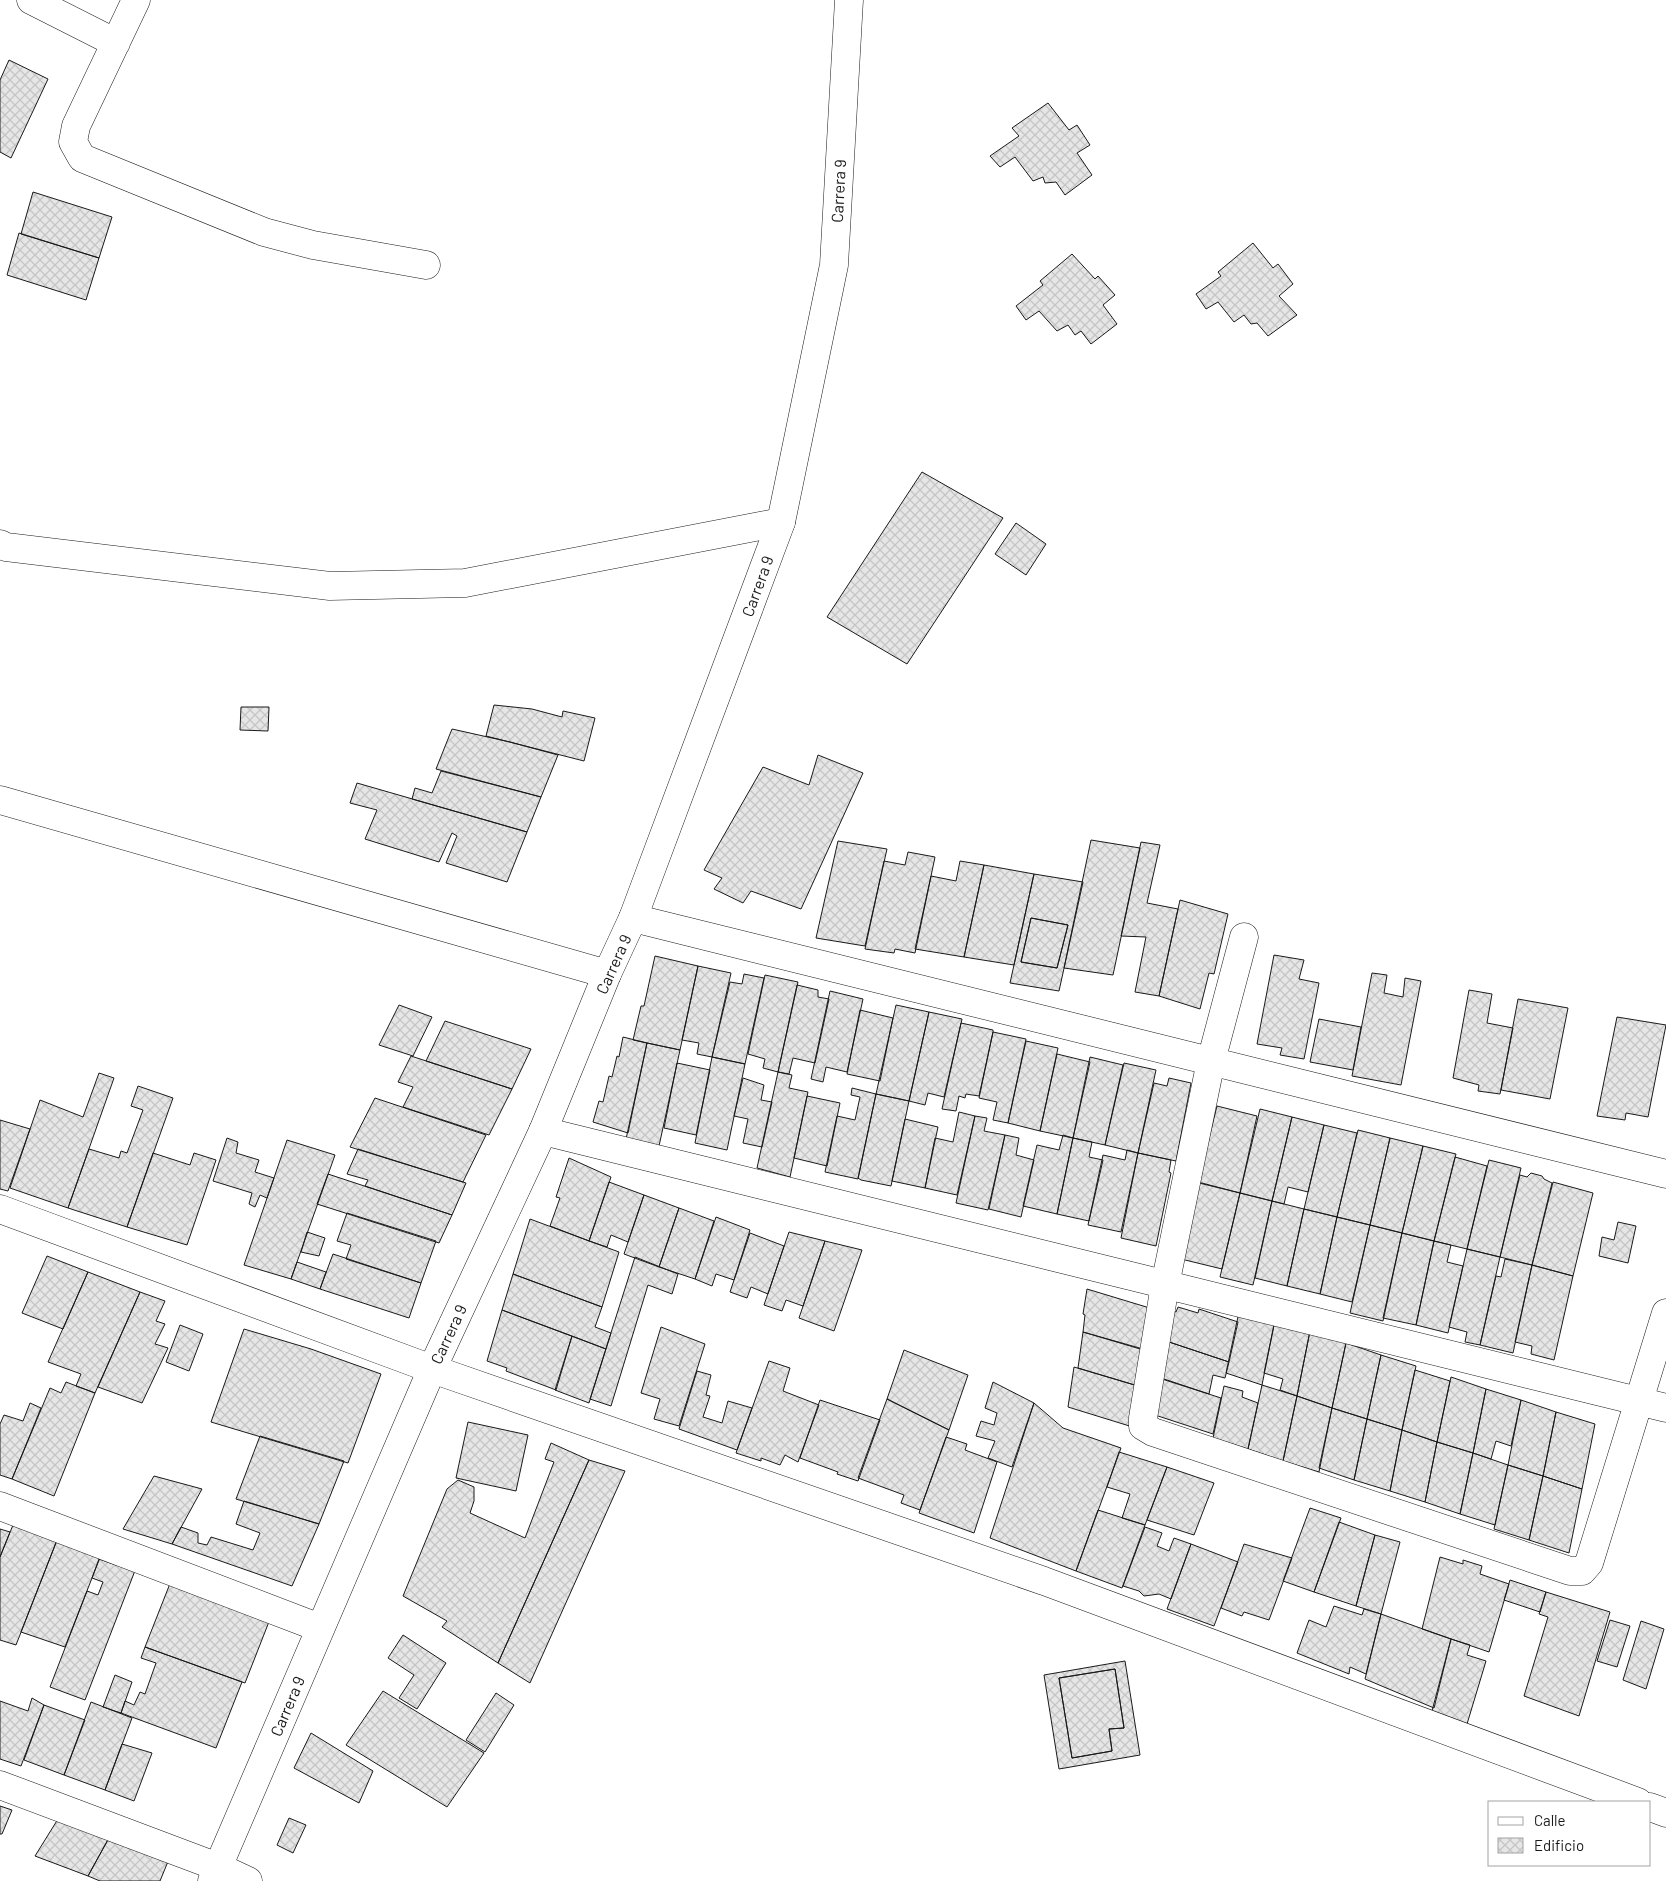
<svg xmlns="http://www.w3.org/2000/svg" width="1666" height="1881" viewBox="0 0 1666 1881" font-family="Barlow,sans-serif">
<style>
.building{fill:url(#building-cross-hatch);stroke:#1a1a1a;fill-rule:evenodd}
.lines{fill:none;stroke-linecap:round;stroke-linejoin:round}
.minor-casing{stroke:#1a1a1a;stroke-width:29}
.major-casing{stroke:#1a1a1a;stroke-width:29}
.minor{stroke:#fff;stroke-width:28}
.major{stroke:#fff;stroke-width:28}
.labels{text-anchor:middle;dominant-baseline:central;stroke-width:4;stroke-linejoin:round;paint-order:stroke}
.street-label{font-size:16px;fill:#1a1a1a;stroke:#fff}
</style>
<defs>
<pattern id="building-cross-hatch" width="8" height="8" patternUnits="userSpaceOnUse" patternTransform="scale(1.25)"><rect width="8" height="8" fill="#e6e6e6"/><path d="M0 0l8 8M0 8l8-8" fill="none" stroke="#c5c5c5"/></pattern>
</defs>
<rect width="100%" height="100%" fill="#fff"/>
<path class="building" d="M 9,60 L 48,79 L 11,158 L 0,152 L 0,80 Z
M 1048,103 L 1069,130 L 1077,125 L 1090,145 L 1077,153 L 1092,175 L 1065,195 L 1056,182 L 1045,183 L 1043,177 L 1033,181 L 1015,157 L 1000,167 L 990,156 L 1019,136 L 1012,128 Z
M 33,192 L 112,217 L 99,258 L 21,234 Z
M 19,233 L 99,258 L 86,300 L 7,275 Z
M 1253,243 L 1273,268 L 1278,264 L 1293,284 L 1279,296 L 1297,315 L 1268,336 L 1257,323 L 1251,324 L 1244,315 L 1234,322 L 1218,302 L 1206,309 L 1196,294 L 1221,276 L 1218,272 Z
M 1072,254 L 1095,279 L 1098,276 L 1115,295 L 1103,305 L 1117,324 L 1091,344 L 1081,331 L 1075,335 L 1068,325 L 1057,331 L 1039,311 L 1026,320 L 1016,306 L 1043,285 L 1040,281 Z
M 922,472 L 1003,518 L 907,664 L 827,617 Z
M 1016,523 L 1046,544 L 1026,575 L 995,554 Z
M 494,705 L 532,709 L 562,717 L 563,711 L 595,718 L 584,761 L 486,736 Z
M 241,707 L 269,707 L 268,731 L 240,730 Z
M 452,729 L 510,742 L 558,755 L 541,797 L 436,769 Z
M 818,755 L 863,773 L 801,909 L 751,891 L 743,903 L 714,889 L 722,878 L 704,870 L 763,767 L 809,785 Z
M 441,771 L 541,797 L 527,832 L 412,799 L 415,788 L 432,793 Z
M 357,783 L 527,832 L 507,882 L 446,863 L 457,836 L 452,833 L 439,862 L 365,839 L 377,810 L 350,803 Z
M 1091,840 L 1140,848 L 1113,975 L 1064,968 Z
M 838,841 L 887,849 L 865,946 L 816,938 Z
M 1141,842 L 1160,845 L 1147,903 L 1178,909 L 1159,996 L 1135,992 L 1146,937 L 1121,936 Z
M 908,852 L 935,857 L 915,953 L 895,949 L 894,953 L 865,949 L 884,861 L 905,865 Z
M 960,861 L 984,865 L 964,957 L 915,949 L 931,876 L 956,881 Z
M 984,865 L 1034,874 L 1014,965 L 964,957 Z
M 1034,874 L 1083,882 L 1059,991 L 1010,983 ZM 1031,918 L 1068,925 L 1057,968 L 1021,962 Z
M 1180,900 L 1228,914 L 1214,974 L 1209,973 L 1200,1009 L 1159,996 Z
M 1031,918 L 1068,925 L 1057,968 L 1021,962 Z
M 1274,955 L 1304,960 L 1299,979 L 1319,983 L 1304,1059 L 1280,1055 L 1282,1048 L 1257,1044 Z
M 655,956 L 698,966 L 680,1050 L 633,1040 L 641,1006 L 644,1006 Z
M 698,966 L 731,973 L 712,1057 L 697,1054 L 699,1043 L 682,1040 Z
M 1372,973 L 1387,975 L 1384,993 L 1403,997 L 1405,978 L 1421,981 L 1401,1085 L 1352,1076 Z
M 744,974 L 764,978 L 745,1064 L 712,1057 L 730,982 L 742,984 Z
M 765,975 L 798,982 L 778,1072 L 763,1068 L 765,1059 L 748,1054 Z
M 797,985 L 818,990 L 818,997 L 829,999 L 815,1063 L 793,1058 L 789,1074 L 778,1072 Z
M 1469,990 L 1492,994 L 1487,1023 L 1513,1028 L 1500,1094 L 1478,1091 L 1479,1085 L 1453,1078 Z
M 830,991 L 863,999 L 847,1072 L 826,1067 L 823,1082 L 811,1079 Z
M 1518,999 L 1568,1008 L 1550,1099 L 1501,1090 Z
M 399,1005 L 432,1017 L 413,1056 L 379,1045 Z
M 896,1005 L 929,1012 L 909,1101 L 876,1094 Z
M 860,1010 L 893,1018 L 880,1081 L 847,1074 Z
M 929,1012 L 962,1019 L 944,1097 L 928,1093 L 925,1105 L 909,1101 Z
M 1617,1017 L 1666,1025 L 1648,1117 L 1626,1113 L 1625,1120 L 1597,1116 Z
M 1319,1019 L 1361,1027 L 1353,1070 L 1310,1062 Z
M 445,1021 L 531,1049 L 512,1089 L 426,1061 Z
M 961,1023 L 993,1030 L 993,1032 L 979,1096 L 966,1094 L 965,1098 L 959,1096 L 956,1111 L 942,1109 Z
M 993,1032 L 1026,1039 L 1008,1123 L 993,1120 L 997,1102 L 979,1098 Z
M 623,1037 L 647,1043 L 628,1133 L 593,1122 L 599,1101 L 603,1102 L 609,1076 L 612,1077 L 617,1056 L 619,1057 Z
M 1026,1041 L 1058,1048 L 1040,1131 L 1008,1123 Z
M 647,1043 L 680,1050 L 659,1146 L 626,1139 Z
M 1057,1054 L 1090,1062 L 1073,1138 L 1040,1131 Z
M 411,1056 L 512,1089 L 489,1135 L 403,1107 L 413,1087 L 398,1082 Z
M 712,1057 L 745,1064 L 727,1150 L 695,1143 Z
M 1090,1057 L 1123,1065 L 1105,1145 L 1073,1138 Z
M 677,1063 L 710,1070 L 696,1135 L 664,1128 Z
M 1124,1063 L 1156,1070 L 1138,1153 L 1105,1145 Z
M 778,1072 L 792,1075 L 789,1088 L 808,1092 L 790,1177 L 757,1168 Z
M 99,1073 L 114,1078 L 68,1208 L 10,1188 L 40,1100 L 83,1117 Z
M 743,1078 L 764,1085 L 761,1100 L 772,1102 L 762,1147 L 743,1143 L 748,1119 L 734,1116 Z
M 1169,1078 L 1191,1083 L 1176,1161 L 1138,1153 L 1154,1083 L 1167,1086 Z
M 138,1086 L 173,1098 L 127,1227 L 68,1208 L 89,1149 L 119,1158 L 121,1151 L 127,1153 L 143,1110 L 131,1106 Z
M 852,1088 L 876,1094 L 858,1179 L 825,1172 L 837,1116 L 855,1120 L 860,1097 L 851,1095 Z
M 876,1094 L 909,1101 L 891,1186 L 861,1180 L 858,1178 Z
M 807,1096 L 840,1103 L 827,1166 L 794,1158 Z
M 375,1098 L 486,1135 L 463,1182 L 350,1147 Z
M 1217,1106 L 1257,1116 L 1240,1193 L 1198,1182 Z
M 1260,1109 L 1292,1117 L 1272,1201 L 1240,1193 Z
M 959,1112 L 975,1116 L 957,1195 L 925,1188 L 935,1138 L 953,1142 Z
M 975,1116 L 987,1118 L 984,1131 L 1005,1135 L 988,1210 L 956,1203 Z
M 1292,1117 L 1324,1125 L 1308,1192 L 1288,1187 L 1284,1204 L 1272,1201 Z
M 905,1119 L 938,1127 L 925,1188 L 892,1181 Z
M 0,1120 L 30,1129 L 8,1191 L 0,1189 Z
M 1324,1125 L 1357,1133 L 1337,1217 L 1304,1209 Z
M 1358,1130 L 1390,1138 L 1370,1225 L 1337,1217 Z
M 1005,1135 L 1019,1138 L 1016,1155 L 1034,1160 L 1021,1217 L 989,1209 Z
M 1063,1135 L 1073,1138 L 1057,1214 L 1023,1206 L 1037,1145 L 1059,1150 Z
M 227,1138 L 238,1142 L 236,1153 L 259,1160 L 255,1172 L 274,1178 L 267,1198 L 260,1195 L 255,1207 L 249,1204 L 252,1193 L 213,1181 Z
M 1073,1138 L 1092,1142 L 1089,1157 L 1103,1160 L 1089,1221 L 1057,1214 Z
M 1390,1138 L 1423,1146 L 1402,1233 L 1370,1225 Z
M 287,1140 L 335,1155 L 291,1279 L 244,1265 Z
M 1423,1146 L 1456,1154 L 1434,1241 L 1402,1233 Z
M 358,1149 L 466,1183 L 452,1215 L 365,1186 L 368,1180 L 347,1174 Z
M 1127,1150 L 1138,1153 L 1121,1232 L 1088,1225 L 1103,1155 L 1125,1160 Z
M 153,1153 L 190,1165 L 194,1153 L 216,1160 L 187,1245 L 127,1227 Z
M 1138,1153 L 1171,1160 L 1169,1172 L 1171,1173 L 1156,1246 L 1121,1238 Z
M 1455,1157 L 1487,1166 L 1467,1249 L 1434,1241 Z
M 569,1158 L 611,1177 L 589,1241 L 550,1226 L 560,1198 L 556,1197 Z
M 1489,1160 L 1521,1168 L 1500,1257 L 1467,1249 Z
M 1531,1173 L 1542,1176 L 1544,1179 L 1552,1183 L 1532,1265 L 1500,1257 L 1520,1175 L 1527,1177 Z
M 328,1174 L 452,1215 L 439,1243 L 317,1204 Z
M 609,1182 L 644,1195 L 628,1242 L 611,1235 L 607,1247 L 589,1241 Z
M 1195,1182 L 1240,1193 L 1222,1269 L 1181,1259 Z
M 1553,1182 L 1593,1193 L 1573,1276 L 1532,1265 Z
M 1240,1193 L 1272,1201 L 1253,1285 L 1220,1277 Z
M 644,1195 L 679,1208 L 659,1267 L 624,1254 Z
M 1272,1201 L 1304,1209 L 1287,1286 L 1255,1278 Z
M 679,1208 L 714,1221 L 695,1279 L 659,1267 Z
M 1304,1209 L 1337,1217 L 1320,1294 L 1287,1286 Z
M 347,1213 L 436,1241 L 421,1283 L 346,1259 L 351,1245 L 337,1241 Z
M 716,1217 L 750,1230 L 734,1280 L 716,1274 L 712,1286 L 695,1279 Z
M 1337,1217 L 1370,1225 L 1352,1302 L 1320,1294 Z
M 530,1219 L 619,1252 L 602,1307 L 513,1274 Z
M 1618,1222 L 1636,1226 L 1628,1263 L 1599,1256 L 1602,1237 L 1614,1240 Z
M 1370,1225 L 1402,1233 L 1383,1321 L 1350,1313 Z
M 307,1232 L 325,1238 L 319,1256 L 301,1252 Z
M 789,1232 L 825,1241 L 803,1306 L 786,1300 L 782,1311 L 764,1305 Z
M 750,1233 L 784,1246 L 768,1294 L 751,1287 L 747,1298 L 730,1292 Z
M 1402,1233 L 1434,1241 L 1416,1325 L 1383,1318 Z
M 825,1241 L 862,1250 L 834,1331 L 799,1318 Z
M 1434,1241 L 1451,1245 L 1447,1262 L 1463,1266 L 1448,1333 L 1416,1325 Z
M 1467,1249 L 1500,1257 L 1480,1345 L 1465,1342 L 1467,1332 L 1449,1327 Z
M 333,1254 L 421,1283 L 409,1318 L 320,1289 Z
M 47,1256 L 88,1272 L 63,1329 L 22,1313 Z
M 635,1257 L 678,1274 L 672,1294 L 648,1285 L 611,1406 L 590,1399 Z
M 1505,1259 L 1532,1265 L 1513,1353 L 1480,1345 L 1496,1276 L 1501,1277 Z
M 297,1262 L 326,1272 L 320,1289 L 291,1279 Z
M 1532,1265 L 1573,1276 L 1554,1360 L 1531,1354 L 1532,1346 L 1515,1342 Z
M 88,1272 L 140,1292 L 95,1393 L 76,1386 L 81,1374 L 48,1362 Z
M 513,1274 L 602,1307 L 595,1327 L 611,1333 L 606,1349 L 502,1310 Z
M 1087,1289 L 1153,1309 L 1147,1351 L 1083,1332 L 1085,1315 L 1083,1314 Z
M 140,1292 L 165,1301 L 156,1321 L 165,1324 L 155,1344 L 168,1348 L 142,1403 L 98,1387 Z
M 1178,1307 L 1198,1313 L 1199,1309 L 1238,1322 L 1229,1362 L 1166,1341 L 1173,1311 L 1176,1312 Z
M 502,1310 L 572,1336 L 556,1390 L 506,1371 L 507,1368 L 487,1361 Z
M 1239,1312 L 1275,1320 L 1262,1385 L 1226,1373 Z
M 1275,1320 L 1310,1331 L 1297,1396 L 1280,1390 L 1283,1379 L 1264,1373 Z
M 180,1325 L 203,1334 L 189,1371 L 166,1362 Z
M 661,1327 L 705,1344 L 679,1426 L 654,1419 L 660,1399 L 641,1393 Z
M 244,1329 L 311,1349 L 381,1374 L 348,1463 L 211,1422 Z
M 1310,1331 L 1346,1343 L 1332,1408 L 1297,1396 Z
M 1083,1332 L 1143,1349 L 1138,1386 L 1078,1368 Z
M 572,1336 L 606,1349 L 589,1403 L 555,1390 Z
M 1166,1341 L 1229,1362 L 1225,1378 L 1213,1375 L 1209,1394 L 1158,1377 Z
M 1346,1343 L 1381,1355 L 1367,1419 L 1332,1408 Z
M 904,1350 L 968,1375 L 949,1430 L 887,1399 Z
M 1381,1355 L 1416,1366 L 1402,1430 L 1367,1419 Z
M 769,1361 L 790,1368 L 783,1391 L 819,1405 L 798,1462 L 785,1455 L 780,1465 L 761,1458 L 761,1461 L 736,1453 Z
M 1074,1367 L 1138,1386 L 1136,1428 L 1068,1407 Z
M 1415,1370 L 1450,1381 L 1437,1442 L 1402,1430 Z
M 697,1371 L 711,1375 L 706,1395 L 710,1396 L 703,1417 L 722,1423 L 728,1401 L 752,1408 L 737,1450 L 679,1429 Z
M 1451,1377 L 1486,1389 L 1473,1453 L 1437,1442 Z
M 1162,1379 L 1221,1398 L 1213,1434 L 1155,1415 Z
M 66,1382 L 95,1393 L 54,1496 L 12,1479 L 50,1388 L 61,1393 Z
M 993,1382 L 1034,1403 L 1012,1467 L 988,1458 L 995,1441 L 976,1436 L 981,1421 L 994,1425 L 997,1413 L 985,1408 Z
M 1262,1385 L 1297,1396 L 1283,1461 L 1248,1449 Z
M 1224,1386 L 1243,1391 L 1242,1397 L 1258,1403 L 1248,1449 L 1213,1438 Z
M 1486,1389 L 1521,1400 L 1511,1446 L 1496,1441 L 1491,1459 L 1473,1453 Z
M 1297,1396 L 1332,1408 L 1319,1472 L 1283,1461 Z
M 887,1399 L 949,1430 L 920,1510 L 901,1503 L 904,1495 L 858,1478 Z
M 820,1400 L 880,1420 L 858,1481 L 837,1474 L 838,1472 L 800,1458 Z
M 1521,1400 L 1556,1412 L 1543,1476 L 1508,1465 Z
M 30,1403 L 41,1408 L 12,1479 L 0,1475 L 0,1424 L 4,1415 L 23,1421 Z
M 1034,1403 L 1063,1428 L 1121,1448 L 1076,1571 L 990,1538 Z
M 1332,1408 L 1367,1419 L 1354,1480 L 1319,1468 Z
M 1556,1412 L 1595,1424 L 1582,1489 L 1543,1476 Z
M 1367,1419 L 1402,1430 L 1390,1491 L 1354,1480 Z
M 468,1422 L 528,1435 L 516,1491 L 456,1478 Z
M 1402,1430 L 1437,1442 L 1425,1502 L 1390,1491 Z
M 260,1436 L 344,1461 L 319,1524 L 236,1499 Z
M 946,1437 L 967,1444 L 965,1450 L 997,1462 L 974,1533 L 919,1513 Z
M 1437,1442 L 1473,1453 L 1460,1514 L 1425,1502 Z
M 551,1443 L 589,1460 L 498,1663 L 442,1627 L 447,1621 L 403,1596 L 447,1489 L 458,1480 L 474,1487 L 474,1501 L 470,1513 L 525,1538 L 554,1462 L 545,1459 Z
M 1119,1452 L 1167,1467 L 1145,1525 L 1122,1518 L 1130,1494 L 1107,1487 Z
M 1473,1453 L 1508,1465 L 1495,1525 L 1460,1514 Z
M 589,1460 L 625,1471 L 530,1683 L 498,1663 Z
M 1508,1465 L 1543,1476 L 1529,1540 L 1494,1529 Z
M 1167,1467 L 1214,1483 L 1194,1535 L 1147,1520 Z
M 154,1476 L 202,1489 L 172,1544 L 123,1529 Z
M 1543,1476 L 1582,1489 L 1569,1553 L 1529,1540 Z
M 244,1501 L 319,1524 L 292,1586 L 172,1544 L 181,1527 L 198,1533 L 198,1543 L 207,1545 L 211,1537 L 253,1550 L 260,1533 L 236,1524 Z
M 1310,1508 L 1341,1518 L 1314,1592 L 1283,1581 Z
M 1098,1510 L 1145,1525 L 1122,1588 L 1076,1571 Z
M 15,1520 L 59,1535 L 16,1645 L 0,1640 L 0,1557 Z
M 1339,1522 L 1375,1535 L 1356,1606 L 1314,1592 Z
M 1145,1527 L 1162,1533 L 1157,1546 L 1169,1551 L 1174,1538 L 1191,1544 L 1171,1599 L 1159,1594 L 1144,1596 L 1139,1591 L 1123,1586 Z
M 0,1529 L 10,1532 L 0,1557 Z
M 59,1535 L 101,1555 L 65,1647 L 21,1632 Z
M 1375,1535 L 1400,1542 L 1381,1614 L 1356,1606 Z
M 1191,1544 L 1238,1562 L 1214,1626 L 1167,1609 Z
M 1244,1544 L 1292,1558 L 1269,1620 L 1244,1612 L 1242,1616 L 1221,1608 Z
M 1440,1557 L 1463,1564 L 1463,1560 L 1482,1566 L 1480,1574 L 1509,1584 L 1489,1652 L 1422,1629 Z
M 99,1559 L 116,1565 L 117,1561 L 136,1568 L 85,1700 L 50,1687 L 87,1591 L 98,1595 L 103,1582 L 92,1578 Z
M 1510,1580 L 1546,1592 L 1540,1612 L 1504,1600 Z
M 171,1581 L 272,1614 L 245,1683 L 145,1647 Z
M 1546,1592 L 1610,1612 L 1579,1716 L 1524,1696 L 1548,1617 L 1539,1614 Z
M 1334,1606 L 1362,1615 L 1364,1609 L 1381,1614 L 1366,1674 L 1350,1667 L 1349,1674 L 1297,1653 L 1309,1620 L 1326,1627 Z
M 1381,1614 L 1451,1639 L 1434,1708 L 1365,1679 Z
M 1610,1620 L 1630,1626 L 1617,1667 L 1597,1661 Z
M 1641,1621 L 1664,1629 L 1646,1689 L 1623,1680 Z
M 403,1635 L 446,1663 L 417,1709 L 399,1698 L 414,1675 L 388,1658 Z
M 1451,1639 L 1470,1645 L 1467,1655 L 1486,1661 L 1467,1724 L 1432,1711 Z
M 145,1647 L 242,1682 L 216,1748 L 121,1713 L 125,1701 L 134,1705 L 140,1692 L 145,1694 L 156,1663 L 141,1658 Z
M 1125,1661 L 1140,1755 L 1059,1769 L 1044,1675 ZM 1115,1669 L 1124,1728 L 1109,1729 L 1112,1751 L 1072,1758 L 1059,1678 Z
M 1115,1669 L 1124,1728 L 1109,1729 L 1112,1751 L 1072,1758 L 1059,1678 Z
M 115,1675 L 132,1682 L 121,1713 L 103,1707 Z
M 383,1691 L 484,1753 L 447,1807 L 346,1745 Z
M 496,1693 L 514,1705 L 485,1752 L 466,1740 Z
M 32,1698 L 44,1705 L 21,1766 L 0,1759 L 0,1701 L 28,1711 Z
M 91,1702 L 132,1718 L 105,1790 L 64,1775 Z
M 44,1705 L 85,1720 L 64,1775 L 24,1760 Z
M 311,1733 L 373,1771 L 359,1803 L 294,1768 Z
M 122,1744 L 152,1753 L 134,1801 L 105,1790 Z
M 0,1806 L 12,1810 L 2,1834 L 0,1834 Z
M 289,1818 L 306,1825 L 293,1853 L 277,1845 Z
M 58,1819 L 110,1836 L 88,1876 L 35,1856 Z
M 110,1836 L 169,1859 L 160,1881 L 100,1881 L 88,1876 Z"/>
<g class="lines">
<defs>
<path id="minor" d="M 31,0 L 116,43
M 136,0 L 76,126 L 73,142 L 82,158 L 264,232 L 313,245 L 426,265
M 0,544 L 6,547 L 330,586 L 465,583 L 781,522
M 0,800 L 607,974
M 633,918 L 1666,1174
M 1244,937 L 1211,1061 L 1165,1285 L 1143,1418 L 1143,1426 L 1153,1432 L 1570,1571 L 1582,1571 L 1589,1563 L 1666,1313
M 543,1131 L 1666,1408
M 0,1209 L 432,1369 L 1044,1581 L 1638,1802
M 0,1506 L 320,1628
M 0,1785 L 218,1867 L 248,1881
M 1650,1807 L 1666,1813"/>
<path id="major" d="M 212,1881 L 432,1369 L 543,1131 L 607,974 L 633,918 L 781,522 L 834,265 L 849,0"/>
</defs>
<use href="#minor" class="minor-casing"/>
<use href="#major" class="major-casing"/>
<use href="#minor" class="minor"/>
<use href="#major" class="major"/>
</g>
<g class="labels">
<g class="street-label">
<text transform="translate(838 191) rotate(-87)">Carrera 9</text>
<text transform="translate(757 586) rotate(-70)">Carrera 9</text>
<text transform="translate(613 964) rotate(-66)">Carrera 9</text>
<text transform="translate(448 1334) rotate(-65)">Carrera 9</text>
<text transform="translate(287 1706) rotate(-67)">Carrera 9</text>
</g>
</g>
<rect x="1488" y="1801" width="162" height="65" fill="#ffffff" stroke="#a3a3a3"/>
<rect x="1498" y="1817" width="25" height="8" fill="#ffffff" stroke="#a3a3a3"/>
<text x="1534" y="1826" font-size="15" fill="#1a1a1a">Calle</text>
<rect x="1498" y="1838" width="25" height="15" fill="url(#building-cross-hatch)" stroke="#a3a3a3"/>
<text x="1534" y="1851" font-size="15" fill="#1a1a1a">Edificio</text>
</svg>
